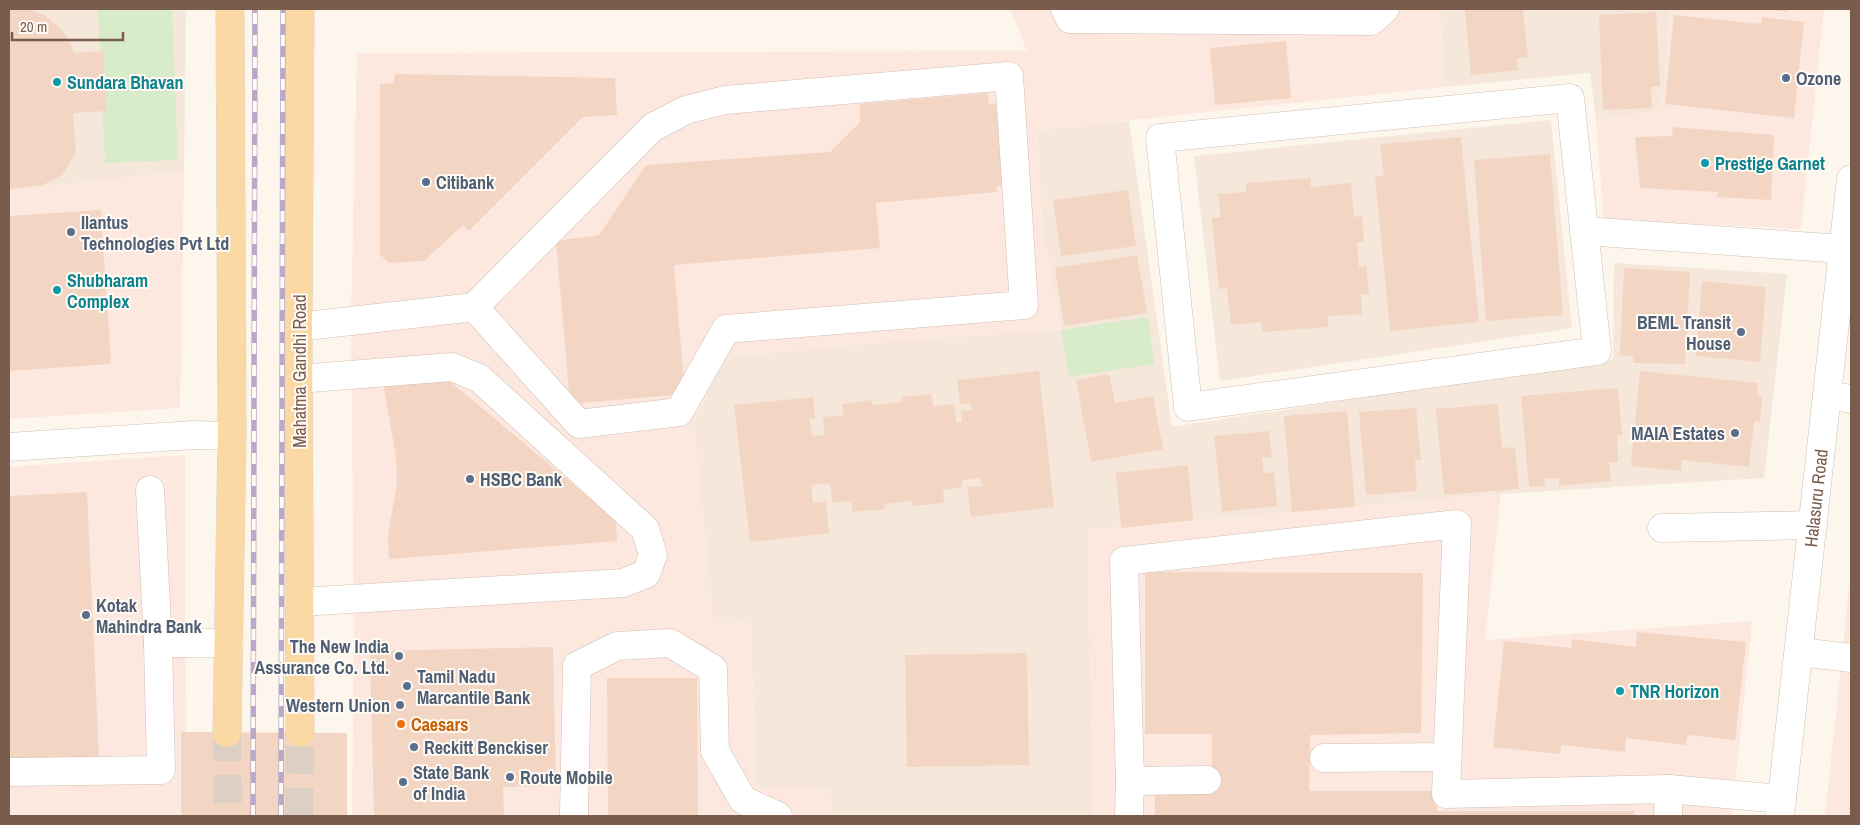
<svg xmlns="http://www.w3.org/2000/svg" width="1860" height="825" viewBox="0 0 1860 825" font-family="'Archivo Narrow',sans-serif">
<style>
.residential{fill:#f5e8da}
.commercial{fill:#fde8e0}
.green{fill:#d8ecc9}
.building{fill:#f3d5c3}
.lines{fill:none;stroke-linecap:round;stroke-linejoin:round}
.major-tunnel{stroke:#dcd0c4;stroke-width:28;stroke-dasharray:28 14;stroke-linecap:butt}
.minor-casing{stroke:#d1beb0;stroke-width:29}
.major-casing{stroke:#dad1cd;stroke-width:29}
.minor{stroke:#fff;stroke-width:28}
.major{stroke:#fbd9a5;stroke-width:28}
.rail-casing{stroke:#b9a8c9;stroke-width:5.5}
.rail{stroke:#fffaf3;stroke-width:4;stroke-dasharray:11;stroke-linecap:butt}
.service-dot{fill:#5c6f8a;stroke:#fffaf3;stroke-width:2}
.culture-dot{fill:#0f9aa8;stroke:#fffaf3;stroke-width:2}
.food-dot{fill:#e8710a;stroke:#fffaf3;stroke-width:2}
.labels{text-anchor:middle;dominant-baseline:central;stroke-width:4;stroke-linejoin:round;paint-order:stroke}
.service-label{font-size:18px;font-weight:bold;fill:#4e5e75;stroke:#fffaf3;text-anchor:start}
.culture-label{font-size:18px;font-weight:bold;fill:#0d838f;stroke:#fffaf3;text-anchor:start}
.street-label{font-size:18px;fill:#7a5c4d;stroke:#fffaf3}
.food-label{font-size:18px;font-weight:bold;fill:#c56008;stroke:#fffaf3;text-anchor:start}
</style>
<rect width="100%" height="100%" fill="#fdf6ec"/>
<path class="residential" d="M 9,9 L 186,9 L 184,171 L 9,191 Z
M 1440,9 L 1670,9 L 1662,109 L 1596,121 L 1590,73 L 1445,87 Z
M 1551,120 L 1572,328 L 1220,381 L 1194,156 Z
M 1129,121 L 1172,427 L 1613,359 L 1614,263 L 1787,274 L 1764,478 L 1501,494 L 1088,530 L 1093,816 L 832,816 L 829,789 L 757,787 L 750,622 L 712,624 L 709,573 L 693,423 L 725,357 L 884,342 L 1042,221 L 1037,130 Z"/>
<path class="commercial" d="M 1010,9 L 1440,9 L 1445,87 L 1037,130 L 1042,221 L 1061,330 L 884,342 L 725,357 L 693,423 L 709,573 L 712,623 L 750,622 L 757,787 L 829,789 L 832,816 L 352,816 L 354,627 L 351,321 L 357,53 L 1027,51 Z
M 1670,9 L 1824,9 L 1801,229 L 1604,220 L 1596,121 L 1662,109 Z
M 184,171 L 180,408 L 9,419 L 9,191 Z
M 185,455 L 186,816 L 9,816 L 9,467 Z
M 1501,494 L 1485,640 L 1752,621 L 1732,816 L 1093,816 L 1088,530 Z
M 1851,562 L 1851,816 L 1825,816 L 1843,648 Z"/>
<path class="green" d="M 98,9 L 172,9 L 178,160 L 105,163 Z
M 1148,317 L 1154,364 L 1069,377 L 1061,330 Z"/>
<path class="building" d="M 27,9 L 44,15 L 58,26 L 68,38 L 74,53 L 103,51 L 107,111 L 73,113 L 76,153 L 62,175 L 43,185 L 9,189 L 9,10 Z
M 1465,9 L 1523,9 L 1528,57 L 1517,58 L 1518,70 L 1471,75 Z
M 1768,9 L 1787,9 L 1787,12 Z
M 1656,12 L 1660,86 L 1651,87 L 1652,108 L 1603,110 L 1599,15 Z
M 1674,15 L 1761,24 L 1762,17 L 1804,22 L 1794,118 L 1665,104 Z
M 1286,41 L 1291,98 L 1215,105 L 1210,48 Z
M 395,74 L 615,78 L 617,115 L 583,117 L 469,231 L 463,225 L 424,261 L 388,263 L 380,254 L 380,84 L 393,83 Z
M 988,93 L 989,104 L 996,103 L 1003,185 L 997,186 L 997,192 L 876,203 L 880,248 L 674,265 L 685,394 L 570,404 L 556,241 L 599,235 L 646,165 L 830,152 L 860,122 L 860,104 Z
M 1673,127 L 1774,135 L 1771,200 L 1717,197 L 1718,192 L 1640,188 L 1635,137 L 1672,136 Z
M 1461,137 L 1479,322 L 1390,331 L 1375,177 L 1384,175 L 1380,144 Z
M 1550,154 L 1563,315 L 1486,321 L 1474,160 Z
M 1310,178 L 1311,187 L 1351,183 L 1354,217 L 1362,216 L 1364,241 L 1357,242 L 1359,267 L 1366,266 L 1369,294 L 1361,294 L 1362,314 L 1328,316 L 1328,327 L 1262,332 L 1261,322 L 1231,325 L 1227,288 L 1219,289 L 1212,218 L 1221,217 L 1218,194 L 1246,192 L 1246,183 Z
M 1128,190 L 1136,246 L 1061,256 L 1053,200 Z
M 101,210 L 111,364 L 9,371 L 9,216 Z
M 1137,255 L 1147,313 L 1064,326 L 1055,268 Z
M 1624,268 L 1690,272 L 1685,364 L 1633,363 L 1633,356 L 1620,355 Z
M 1702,281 L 1766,287 L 1760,362 L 1696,356 Z
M 1039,371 L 1054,507 L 971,517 L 967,487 L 982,486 L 981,478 L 962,480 L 962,487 L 943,490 L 944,503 L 913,506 L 912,501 L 884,504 L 885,509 L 853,512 L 851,501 L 832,503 L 830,483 L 811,485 L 813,503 L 826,501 L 829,533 L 750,542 L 734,405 L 813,397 L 815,419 L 810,419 L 812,436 L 825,435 L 823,417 L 844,415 L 842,404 L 872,400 L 872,405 L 902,402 L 901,397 L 931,394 L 933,406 L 954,404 L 956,422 L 962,422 L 961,411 L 972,410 L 971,403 L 960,404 L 957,380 Z
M 1640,371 L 1758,383 L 1757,395 L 1762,396 L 1760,422 L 1754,421 L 1749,467 L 1682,460 L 1681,471 L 1631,466 Z
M 1109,374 L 1115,403 L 1153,396 L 1163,449 L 1091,462 L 1076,380 Z
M 446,378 L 616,520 L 617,541 L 389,559 L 388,533 L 397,485 L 396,457 L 383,382 Z
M 1618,388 L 1622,435 L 1617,435 L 1618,462 L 1609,463 L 1611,481 L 1559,486 L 1559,478 L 1544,479 L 1545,486 L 1529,487 L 1521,396 Z
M 1498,404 L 1502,448 L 1515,447 L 1519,489 L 1444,495 L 1436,409 Z
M 1416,408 L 1421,460 L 1415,460 L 1417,491 L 1366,495 L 1359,412 Z
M 1347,411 L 1355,507 L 1292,512 L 1284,416 Z
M 1269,431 L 1272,457 L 1262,458 L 1264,473 L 1274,472 L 1277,506 L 1222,512 L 1214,436 Z
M 1188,465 L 1193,520 L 1121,528 L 1116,473 Z
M 87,492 L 99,757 L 9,761 L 9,496 Z
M 1145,572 L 1423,573 L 1421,733 L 1310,735 L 1309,791 L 1437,791 L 1437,811 L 1634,811 L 1634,816 L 1155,816 L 1155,789 L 1212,789 L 1212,734 L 1145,734 Z
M 1637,632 L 1746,642 L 1735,740 L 1688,735 L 1686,745 L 1626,738 L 1625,752 L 1561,745 L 1560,754 L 1493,747 L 1504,641 L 1571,648 L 1572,639 L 1636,647 Z
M 553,647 L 556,786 L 503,787 L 504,816 L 374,816 L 370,651 Z
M 1027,653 L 1029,765 L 907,767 L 905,655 Z
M 607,678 L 697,678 L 698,816 L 608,816 Z
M 181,732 L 347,733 L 347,816 L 181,816 Z"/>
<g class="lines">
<path class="major-tunnel" d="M 227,733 L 228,816
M 299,816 L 300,733"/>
<defs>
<g id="minor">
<path d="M 1065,9 L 1070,19 L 1371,21 L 1385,9"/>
<path d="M 1570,98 L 1597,351 L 1188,407 L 1160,138 Z"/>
<path d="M 1584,231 L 1843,249"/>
<path d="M 298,327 L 474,307 L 653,127 L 686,110 L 725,100 L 1009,76 L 1024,305 L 726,329 L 679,412 L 579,424 L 474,307"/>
<path d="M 298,379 L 452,367 L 479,378 L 645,529 L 653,555 L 646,574 L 623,583 L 299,602"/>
<path d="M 1827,395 L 1851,399"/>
<path d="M 9,447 L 194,435 L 232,436"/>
<path d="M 1662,528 L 1813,525"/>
<path d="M 158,643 L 229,643"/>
<path d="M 1799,652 L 1851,658"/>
<path d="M 1324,758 L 1447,757"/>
<path d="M 9,772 L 161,770 L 158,643 L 150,490"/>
<path d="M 1130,781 L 1207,780"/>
<path d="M 1669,789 L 1782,799"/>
<path d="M 574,816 L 577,666 L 617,646 L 670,643 L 713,669 L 715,751 L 743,800 L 778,816"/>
<path d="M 1129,816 L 1130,781 L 1124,561 L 1457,524 L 1446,794 L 1669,789 L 1668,816"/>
<path id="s1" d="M 1780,816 L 1851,179"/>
</g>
<path id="major" d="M 227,733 L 232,436 L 230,9
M 300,733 L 298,327 L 300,9"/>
</defs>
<use href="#minor" class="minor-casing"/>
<use href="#major" class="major-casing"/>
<use href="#minor" class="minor"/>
<use href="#major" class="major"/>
<defs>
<path id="rail" d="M 253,816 L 255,9
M 281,816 L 283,9"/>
</defs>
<use href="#rail" class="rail-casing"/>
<use href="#rail" class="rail"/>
</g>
<g class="service-dot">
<circle cx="1786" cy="78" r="5"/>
<circle cx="426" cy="182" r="5"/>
<circle cx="71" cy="232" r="5"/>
<circle cx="1741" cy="332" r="5"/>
<circle cx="1735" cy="433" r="5"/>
<circle cx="470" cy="479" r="5"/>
<circle cx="86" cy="615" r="5"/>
<circle cx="399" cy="656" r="5"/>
<circle cx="407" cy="686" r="5"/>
<circle cx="400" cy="705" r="5"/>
<circle cx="414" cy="747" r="5"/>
<circle cx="510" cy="777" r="5"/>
<circle cx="403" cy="782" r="5"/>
</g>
<g class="culture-dot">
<circle cx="57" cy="82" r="5"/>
<circle cx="1705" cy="163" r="5"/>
<circle cx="57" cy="290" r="5"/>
<circle cx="1620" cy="691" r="5"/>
</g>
<circle class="food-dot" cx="401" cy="724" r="5"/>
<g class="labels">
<g class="service-label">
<text x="1796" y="78">Ozone</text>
<text x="436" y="182">Citibank</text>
<text x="81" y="222">Ilantus<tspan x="81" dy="21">Technologies Pvt Ltd</tspan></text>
<text x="1731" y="322" text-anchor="end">BEML Transit<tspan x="1731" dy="21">House</tspan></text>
<text x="1725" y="433" text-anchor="end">MAIA Estates</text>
<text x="480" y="479">HSBC Bank</text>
<text x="96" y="605">Kotak<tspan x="96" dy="21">Mahindra Bank</tspan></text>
<text x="389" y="646" text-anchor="end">The New India<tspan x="389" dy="21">Assurance Co. Ltd.</tspan></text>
<text x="417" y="676">Tamil Nadu<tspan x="417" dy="21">Marcantile Bank</tspan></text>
<text x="390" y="705" text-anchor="end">Western Union</text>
<text x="424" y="747">Reckitt Benckiser</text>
<text x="413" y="772">State Bank<tspan x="413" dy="21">of India</tspan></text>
<text x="520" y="777">Route Mobile</text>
</g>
<g class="culture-label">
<text x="67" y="82">Sundara Bhavan</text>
<text x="1715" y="163">Prestige Garnet</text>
<text x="67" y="280">Shubharam<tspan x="67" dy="21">Complex</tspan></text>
<text x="1630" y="691">TNR Horizon</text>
</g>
<g class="street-label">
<text transform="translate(299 371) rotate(-90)">Mahatma Gandhi Road</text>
<text stroke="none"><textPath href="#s1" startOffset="320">Halasuru Road</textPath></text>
</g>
<g class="food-label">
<text x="411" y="724">Caesars</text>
</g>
</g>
<rect width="1860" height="825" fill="none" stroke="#7a5c4d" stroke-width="20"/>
<path d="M12 32v8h111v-8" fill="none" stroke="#7a5c4d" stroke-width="2.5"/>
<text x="20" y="32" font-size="15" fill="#7a5c4d" stroke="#fffaf3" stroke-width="4" paint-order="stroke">20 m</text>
</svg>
